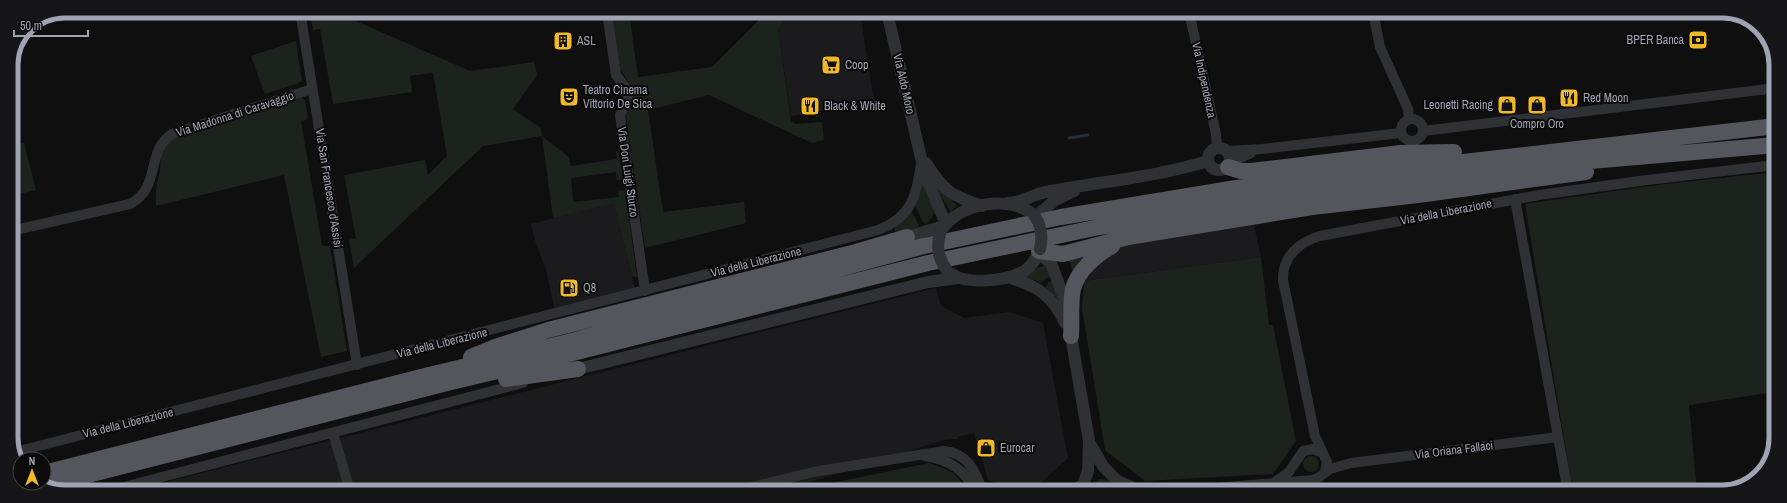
<svg xmlns="http://www.w3.org/2000/svg" width="1787" height="503" viewBox="0 0 1787 503" font-family="'Archivo Narrow',sans-serif">
<style>
.built{fill:#1b1b1d}
.green{fill:#1c231d}
.lines{fill:none;stroke-linecap:round;stroke-linejoin:round}
.stream{stroke:#282f36;stroke-width:3}
.minor{stroke:#303135;stroke-width:10}
.tertiary{stroke:#303135;stroke-width:12}
.trunk{stroke:#54565d;stroke-width:16}
.tertiary-bridge{stroke:#303135;stroke-width:12}
.labels{text-anchor:middle;dominant-baseline:central;stroke-width:4;stroke-linejoin:round;paint-order:stroke}
.poi-label{font-size:12px;fill:#a0a4b2;stroke:#0a0a0b;text-anchor:start}
.street-label{font-size:12px;fill:#a0a4b2;stroke:#0a0a0b}
.rim{fill:none;stroke:#a0a4b2;stroke-width:5}
</style>
<rect width="100%" height="100%" fill="#0f0f10"/>
<path class="built" d="M 783,12 L 860,12 L 874,102 L 791,116 L 778,30 L 782,24 Z
M 614,202 L 637,297 L 556,318 L 546,269 L 536,244 L 531,224 Z
M 1253,221 L 1261,257 L 1084,281 L 1098,261 L 1131,241 Z
M 936,288 L 941,306 L 964,318 L 1009,312 L 1043,323 L 1068,458 L 1032,491 L 1022,491 L 988,480 L 974,433 L 958,437 L 958,439 L 944,440 L 804,484 L 771,491 L 134,490 Z"/>
<path class="green" d="M 309,11 L 333,11 L 470,71 L 534,62 L 537,75 L 513,109 L 541,128 L 542,136 L 569,157 L 571,166 L 617,159 L 616,151 L 619,152 L 623,180 L 617,180 L 616,172 L 571,178 L 573,202 L 619,197 L 618,191 L 625,190 L 637,277 L 632,276 L 614,203 L 553,218 L 542,136 L 483,146 L 354,268 L 349,240 L 356,238 L 344,175 L 425,160 L 428,175 L 447,156 L 433,73 L 410,76 L 412,92 L 333,104 L 320,29 L 313,30 Z
M 612,12 L 629,12 L 638,77 L 712,67 L 767,12 L 783,12 L 782,24 L 778,30 L 791,121 L 795,124 L 822,122 L 824,140 L 812,143 L 709,95 L 648,110 L 663,212 L 744,202 L 746,223 L 645,248 L 626,116 L 634,99 L 633,89 L 620,69 Z
M 296,41 L 302,81 L 299,83 L 265,94 L 251,56 Z
M 302,98 L 305,100 L 308,119 L 301,121 L 322,246 L 330,246 L 347,351 L 321,357 L 284,175 L 156,206 L 156,190 L 160,170 L 161,154 L 162,149 L 173,138 Z
M 24,143 L 36,190 L 11,196 L 11,146 Z
M 1775,172 L 1774,392 L 1689,405 L 1697,492 L 1573,492 L 1525,204 L 1658,185 Z
M 922,183 L 935,211 L 932,218 L 925,225 L 914,205 Z
M 934,185 L 957,205 L 951,212 Z
M 911,211 L 916,219 L 919,227 L 904,232 L 895,231 L 895,227 Z
M 1092,250 L 1075,271 L 1072,270 L 1068,257 Z
M 1261,257 L 1269,325 L 1273,325 L 1296,441 L 1273,474 L 1145,481 L 1105,450 L 1082,308 L 1084,281 Z
M 1047,264 L 1052,275 L 1045,279 L 1041,283 L 1035,280 L 1021,278 L 1035,269 Z
M 1054,280 L 1059,300 L 1045,288 L 1049,282 Z
M1303 464a8 8 0 1 1 16 0a8 8 0 1 1-16 0Z
M 929,463 C 946,468 960,474 966,491 L 793,491 Z
M 1100,479 C 1108,479 1114,483 1116,491 L 1088,491 L 1092,483 Z"/>
<g class="lines">
<path class="stream" d="M 1069,138 L 1088,135"/>
<path class="minor" d="M 300,11 L 357,365
M 607,12 L 616,75 L 629,92 L 627,102 L 620,115 L 645,291
M 1189,12 L 1216,134 L 1217,148
M 1373,12 L 1380,47 L 1408,109 L 1409,119
M1401 130a11 11 0 1 1 22 0a11 11 0 1 1-22 0Z
M 1423,131 L 1776,88
M 1227,151 L 1262,149 L 1401,133
M 1230,163 L 1251,153
M 1515,199 L 1568,492
M 11,231 L 130,204 C 162,187 145,151 172,134 L 312,89
M 333,433 L 350,491
M 15,452 L 878,230 C 911,218 917,195 921,163
M 924,456 C 946,459 966,469 974,491
M 1325,472 L 1327,462 L 1315,436 L 1283,280 C 1282,257 1299,242 1320,236 L 1539,195 L 1647,180 L 1775,165
M 1116,479 L 1134,487 L 1151,491
M 1276,481 L 1289,472 L 1303,451 L 1313,449 L 1323,453
M 112,490 L 523,383
M 737,491 L 813,472 L 944,451 C 968,453 975,471 983,491
M 1073,491 L 1084,482
M 1178,491 L 1313,480 L 1318,478 L 1330,469 L 1351,463 L 1558,437"/>
<path class="tertiary" d="M 887,12 L 925,175 L 946,224
M1208 159a11 11 0 1 1 22 0a11 11 0 1 1-22 0Z
M 926,163 C 944,192 951,195 982,206
M 1007,203 C 1018,203 1023,200 1033,196 C 1040,193 1049,191 1057,190 C 1107,181 1159,176 1208,161
M 1040,213 L 1054,201 L 1074,191
M 942,229 C 961,203 1007,195 1033,214
M 907,237 L 944,226
M 1038,253 L 1051,263 L 1065,301 L 1089,441 L 1088,471 L 1084,482
M 952,274 C 967,285 1008,281 1024,271 C 1032,266 1037,258 1040,249
M 1008,277 C 1036,286 1052,294 1065,323
M 578,369 L 928,282 L 958,278
M 1089,442 L 1103,466 L 1119,483 L 1123,491"/>
<path class="trunk" d="M 1228,167 L 1241,171 L 1251,171 L 1401,153 L 1454,152
M 1039,251 L 1063,254 L 1128,237 L 1312,207 L 1418,195 L 1586,172
M 1071,336 C 1072,322 1070,302 1073,289 C 1078,270 1096,255 1112,246
M 471,357 L 498,346 L 548,330 L 856,252 L 907,237
M 506,379 L 578,369
M 44,473 L 429,375 L 564,343 L 924,246 L 1061,217 L 1236,188 L 1776,126
M 45,486 L 451,382 L 569,354 L 928,263 L 1099,227 L 1235,204 L 1414,180 L 1532,166 L 1776,145"/>
<path class="tertiary-bridge" d="M 1033,214 C 1041,223 1043,237 1040,249
M 940,234 C 936,247 939,259 946,269"/>
</g>
<defs>
<symbol id="bank-square" viewBox="-11 -11 22 22"><rect x="-9" y="-9" width="18" height="18" rx="4" fill="#f1b926" stroke="#0a0a0b"/><path d="M-6-4H6V4H-6ZM0-2.3a2.3 2.3 0 1 0 0 4.6a2.3 2.3 0 1 0 0-4.6Z" fill="#111"/></symbol>
<symbol id="building-square" viewBox="-11 -11 22 22"><rect x="-9" y="-9" width="18" height="18" rx="4" fill="#f1b926" stroke="#0a0a0b"/><path d="M-4-6H4V6H1V3H-1V6H-4ZM-2.5-4.3h1.7v1.8h-1.7ZM.8-4.3h1.7v1.8H.8ZM-2.5-1h1.7V.8h-1.7ZM.8-1h1.7V.8H.8Z" fill="#111"/></symbol>
<symbol id="supermarket-square" viewBox="-11 -11 22 22"><rect x="-9" y="-9" width="18" height="18" rx="4" fill="#f1b926" stroke="#0a0a0b"/><path d="M-6-5.5h2.5l.6 2H6L4.5 2H-2.5L-4.4-4H-6ZM-1.5 3.2a1.3 1.3 0 1 0 .1 0ZM3 3.2a1.3 1.3 0 1 0 .1 0Z" fill="#111"/></symbol>
<symbol id="theatre-square" viewBox="-11 -11 22 22"><rect x="-9" y="-9" width="18" height="18" rx="4" fill="#f1b926" stroke="#0a0a0b"/><path d="M-5-5.5Q0-4 5-5.5V0Q5 5 0 6Q-5 5-5 0ZM-3.3-2.5H-1v1.5H-3.3ZM1-2.5H3.3v1.5H1ZM-2.8 1Q0 5.5 2.8 1Z" fill="#111"/></symbol>
<symbol id="restaurant-square" viewBox="-11 -11 22 22"><rect x="-9" y="-9" width="18" height="18" rx="4" fill="#f1b926" stroke="#0a0a0b"/><path d="M-5-6h1v4h1v-4h1v4h1v-4h1v5L-1.5 .5V6h-2V.5L-5-1ZM5-6V6H3V1.5H1.5Q1.5-4 5-6Z" fill="#111"/></symbol>
<symbol id="shop-square" viewBox="-11 -11 22 22"><rect x="-9" y="-9" width="18" height="18" rx="4" fill="#f1b926" stroke="#0a0a0b"/><path d="M-5-2.5h2.3a2.7 3.5 0 0 1 5.4 0H5L5.5 6h-11ZM-1.5-2.5h3a1.5 2.3 0 0 0-3 0Z" fill="#111"/></symbol>
<symbol id="fuel-square" viewBox="-11 -11 22 22"><rect x="-9" y="-9" width="18" height="18" rx="4" fill="#f1b926" stroke="#0a0a0b"/><path d="M-5.5-6h7V0h2V4h1.3V-2.5L3-4.5l.8-.8L6-3V5H2.5V1h-1V6h-7ZM-4.2-4.7v3.2H.2V-4.7Z" fill="#111"/></symbol>
</defs>
<g fill-rule="evenodd">
<use href="#bank-square" x="1687" y="29" width="22" height="22"/>
<use href="#building-square" x="552" y="30" width="22" height="22"/>
<use href="#supermarket-square" x="820" y="54" width="22" height="22"/>
<use href="#theatre-square" x="558" y="86" width="22" height="22"/>
<use href="#restaurant-square" x="1558" y="87" width="22" height="22"/>
<use href="#shop-square" x="1496" y="94" width="22" height="22"/>
<use href="#shop-square" x="1526" y="94" width="22" height="22"/>
<use href="#restaurant-square" x="799" y="95" width="22" height="22"/>
<use href="#fuel-square" x="558" y="277" width="22" height="22"/>
<use href="#shop-square" x="975" y="437" width="22" height="22"/>
</g>
<g class="labels">
<g class="poi-label">
<text x="1684" y="40" text-anchor="end">BPER Banca</text>
<text x="577" y="41">ASL</text>
<text x="845" y="65">Coop</text>
<text x="583" y="90">Teatro Cinema<tspan x="583" dy="14">Vittorio De Sica</tspan></text>
<text x="1583" y="98">Red Moon</text>
<text x="1493" y="105" text-anchor="end">Leonetti Racing</text>
<text x="824" y="106">Black &amp; White</text>
<text x="1537" y="124" text-anchor="middle">Compro Oro</text>
<text x="583" y="288">Q8</text>
<text x="1000" y="448">Eurocar</text>
</g>
<g class="street-label">
<text transform="translate(1204 80) rotate(78)">Via Indipendenza</text>
<text transform="translate(904 84) rotate(77)">Via Aldo Moro</text>
<text transform="translate(235 114) rotate(-18)">Via Madonna di Caravaggio</text>
<text transform="translate(628 172) rotate(82)">Via Don Luigi Sturzo</text>
<text transform="translate(329 188) rotate(81)">Via San Francesco d'Assisi</text>
<text transform="translate(1446 212) rotate(-11)">Via della Liberazione</text>
<text transform="translate(756 262) rotate(-14)">Via della Liberazione</text>
<text transform="translate(442 343) rotate(-14)">Via della Liberazione</text>
<text transform="translate(128 423) rotate(-14)">Via della Liberazione</text>
<text transform="translate(1454 450) rotate(-7)">Via Oriana Fallaci</text>
</g>
</g>
<path d="M0 0H1787V503H0ZM65 18H1722A47 47 0 0 1 1769 65V438A47 47 0 0 1 1722 485H65A47 47 0 0 1 18 438V65A47 47 0 0 1 65 18Z" fill="#161618" fill-rule="evenodd"/>
<path class="rim" d="M65 18H1722A47 47 0 0 1 1769 65V438A47 47 0 0 1 1722 485H65A47 47 0 0 1 18 438V65A47 47 0 0 1 65 18Z"/>
<g transform="translate(32 471)"><circle r="19" fill="#0a0a0b" stroke="#46484e"/>
<path d="M0-3L7 15L0 10L-7 15Z" fill="#f1b926"/>
<text y="-6" font-size="11" font-weight="bold" text-anchor="middle" fill="#a0a4b2">N</text>
</g>
<path d="M14 30v6h74v-6" fill="none" stroke="#a0a4b2" stroke-width="2"/>
<text x="20" y="30" font-size="12" fill="#a0a4b2" stroke="#0a0a0b" stroke-width="3" paint-order="stroke">50 m</text>
</svg>
